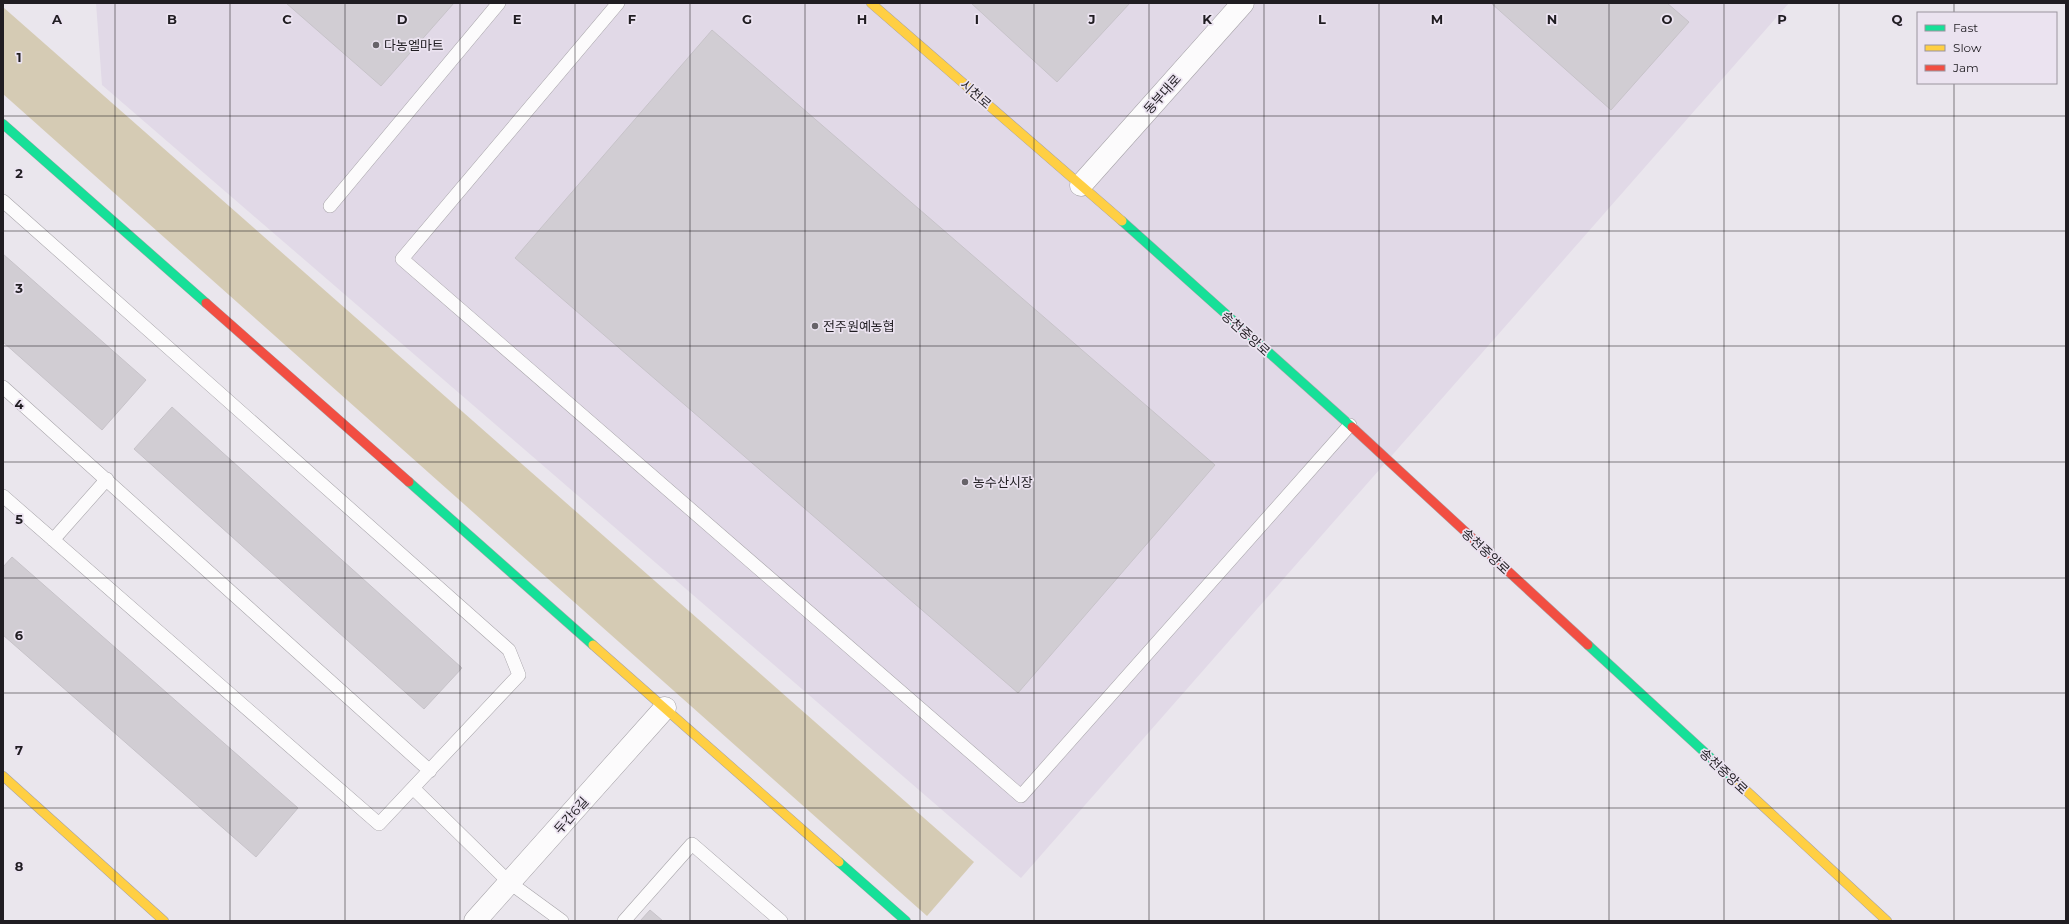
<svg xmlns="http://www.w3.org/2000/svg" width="2069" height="924" viewBox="0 0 2069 924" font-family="Montserrat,'Noto Sans KR',sans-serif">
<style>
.built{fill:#e1d9e7}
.green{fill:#d5cbb4}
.building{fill:#d1cdd3;stroke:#c7c3c9}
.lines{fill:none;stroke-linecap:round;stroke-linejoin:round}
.lane-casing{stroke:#a6a3a8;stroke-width:14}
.street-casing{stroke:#a6a3a8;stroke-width:23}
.fast-casing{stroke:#a6a3a8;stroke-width:10}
.slow-casing{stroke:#a6a3a8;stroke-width:10}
.jam-casing{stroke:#a6a3a8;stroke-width:10}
.lane{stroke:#fcfbfc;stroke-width:13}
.street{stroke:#fcfbfc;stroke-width:22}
.fast{stroke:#16e098;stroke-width:9}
.slow{stroke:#ffcf43;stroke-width:9}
.jam{stroke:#f24e42;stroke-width:9}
.grid{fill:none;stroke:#201d22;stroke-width:1;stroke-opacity:0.55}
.poi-dot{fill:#676369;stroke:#ebe3f0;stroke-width:1.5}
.labels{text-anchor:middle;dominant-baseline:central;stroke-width:3.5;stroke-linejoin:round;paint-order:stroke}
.poi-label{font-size:13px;fill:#201d22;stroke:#ebe3f0;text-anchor:start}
.street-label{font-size:13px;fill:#201d22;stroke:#ebe3f0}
.grid-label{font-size:13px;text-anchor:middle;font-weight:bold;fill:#201d22;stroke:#ebe3f0;stroke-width:3.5;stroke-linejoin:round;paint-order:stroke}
</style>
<rect width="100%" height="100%" fill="#eae6ed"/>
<path class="built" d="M 96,3 L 1789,3 L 1021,878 L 102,85 Z"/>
<path class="green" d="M 3,7 L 974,862 L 927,916 L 3,94 Z"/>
<path class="building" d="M 286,3 L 454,3 L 381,86 Z
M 971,3 L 1130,3 L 1057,82 Z
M 1491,3 L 1667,3 L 1689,22 L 1611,110 Z
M 712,30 L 1215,465 L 1018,693 L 515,258 Z
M 3,254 L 146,380 L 102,430 L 3,342 Z
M 172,407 L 462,668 L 424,709 L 134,449 Z
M 12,557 L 298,808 L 256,857 L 3,635 L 3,567 Z
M 650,910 L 663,921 L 640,921 Z"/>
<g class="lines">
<defs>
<path id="lane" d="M 618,3 L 402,259 L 1021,796 L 1350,425
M 3,201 L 509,650 L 519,675 L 379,824 L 3,496
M 330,206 L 499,3
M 3,387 L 430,771
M 53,540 L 107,479
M 413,788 L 510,883 L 562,921
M 624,921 L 692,844 L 781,921"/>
<path id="street" d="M 1081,185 L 1243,3
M 475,921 L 665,708"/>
<path id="fast" d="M 3,124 L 206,303
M 1122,221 L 1352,427
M 409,482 L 593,645
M 1588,645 L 1738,783
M 839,862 L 906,921"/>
<path id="slow" d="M 871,3 L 1122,221
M 593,645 L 839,862
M 3,776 L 164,921
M 1738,783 L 1887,921"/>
<path id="jam" d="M 206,303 L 409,482
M 1352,427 L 1588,645"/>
</defs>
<use href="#lane" class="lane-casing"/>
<use href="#street" class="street-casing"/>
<use href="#fast" class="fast-casing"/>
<use href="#slow" class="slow-casing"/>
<use href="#jam" class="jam-casing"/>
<use href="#lane" class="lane"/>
<use href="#street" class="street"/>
<use href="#fast" class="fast"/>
<use href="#slow" class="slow"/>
<use href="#jam" class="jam"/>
</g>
<path class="grid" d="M 115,3 L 115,921M 230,3 L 230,921M 345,3 L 345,921M 460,3 L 460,921M 575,3 L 575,921M 690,3 L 690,921M 805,3 L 805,921M 920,3 L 920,921M 1034,3 L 1034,921M 1149,3 L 1149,921M 1264,3 L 1264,921M 1379,3 L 1379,921M 1494,3 L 1494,921M 1609,3 L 1609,921M 1724,3 L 1724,921M 1839,3 L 1839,921M 1954,3 L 1954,13M 1954,83 L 1954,921M 3,116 L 2066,116M 3,231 L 2066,231M 3,346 L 2066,346M 3,462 L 2066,462M 3,578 L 2066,578M 3,693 L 2066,693M 3,808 L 2066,808"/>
<g class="poi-dot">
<circle cx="376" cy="45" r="4"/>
<circle cx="815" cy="326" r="4"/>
<circle cx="965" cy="482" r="4"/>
</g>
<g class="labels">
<g class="poi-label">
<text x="384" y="45">다농엘마트</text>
<text x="823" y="326">전주원예농협</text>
<text x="973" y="482">농수산시장</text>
</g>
<g class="street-label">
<text transform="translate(976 94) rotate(41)">시천로</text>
<text transform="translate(1162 94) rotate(-48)">동부대로</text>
<text transform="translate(1246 333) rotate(42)">송천중앙로</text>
<text transform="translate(1486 551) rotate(43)">송천중앙로</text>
<text transform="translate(1724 771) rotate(43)">송천중앙로</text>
<text transform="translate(571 815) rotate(-48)">두간6길</text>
</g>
</g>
<g class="grid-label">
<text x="57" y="24">A</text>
<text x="172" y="24">B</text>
<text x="287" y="24">C</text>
<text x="402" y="24">D</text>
<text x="517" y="24">E</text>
<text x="632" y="24">F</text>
<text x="747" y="24">G</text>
<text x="862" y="24">H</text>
<text x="977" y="24">I</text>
<text x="1092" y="24">J</text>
<text x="1207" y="24">K</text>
<text x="1322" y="24">L</text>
<text x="1437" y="24">M</text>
<text x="1552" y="24">N</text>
<text x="1667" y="24">O</text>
<text x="1782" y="24">P</text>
<text x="1897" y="24">Q</text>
<text x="19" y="62">1</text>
<text x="19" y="178">2</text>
<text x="19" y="293">3</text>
<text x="19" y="409">4</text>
<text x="19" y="524">5</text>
<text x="19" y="640">6</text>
<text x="19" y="755">7</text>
<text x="19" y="871">8</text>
</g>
<rect width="2069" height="924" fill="none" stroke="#201d22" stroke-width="8"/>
<rect x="1917" y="12" width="140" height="72" fill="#ebe3f0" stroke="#9a949e"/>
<rect x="1925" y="25" width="20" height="6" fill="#16e098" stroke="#9a949e"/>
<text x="1953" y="32" font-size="12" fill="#201d22">Fast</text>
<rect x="1925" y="45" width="20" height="6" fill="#ffcf43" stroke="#9a949e"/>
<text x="1953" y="52" font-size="12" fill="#201d22">Slow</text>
<rect x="1925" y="65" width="20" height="6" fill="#f24e42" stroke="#9a949e"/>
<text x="1953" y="72" font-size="12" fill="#201d22">Jam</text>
</svg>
